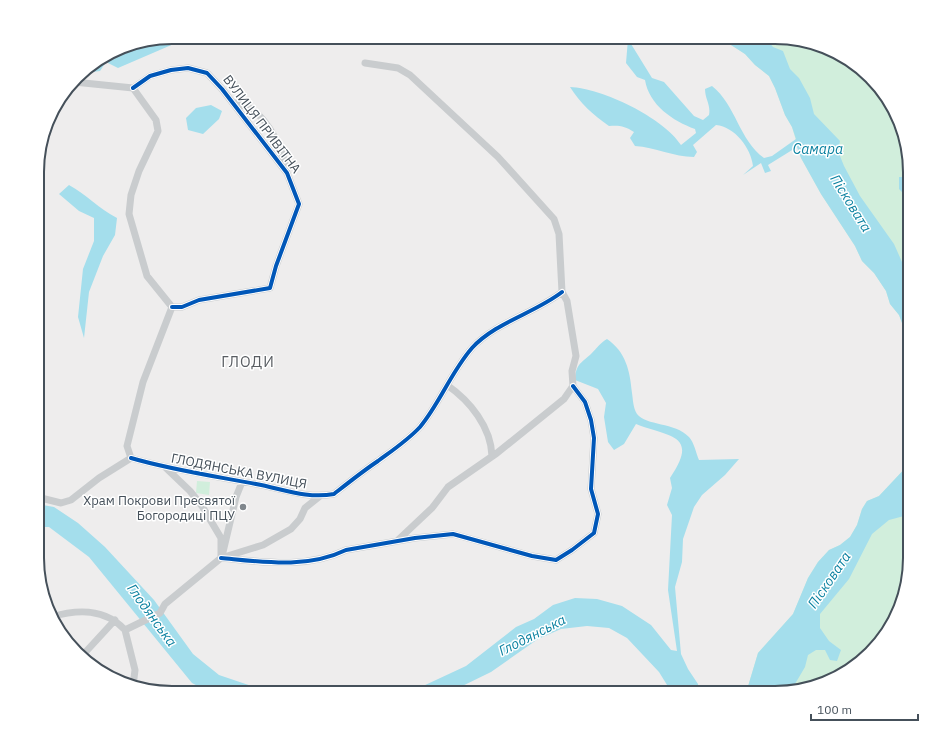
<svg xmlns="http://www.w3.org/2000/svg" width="947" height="730" viewBox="0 0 947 730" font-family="'IBM Plex Sans',sans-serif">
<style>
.green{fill:#d1eedc}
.water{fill:#a4deec}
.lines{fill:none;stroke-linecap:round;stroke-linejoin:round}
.minor{stroke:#c9ccce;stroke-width:7}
.cycleway-casing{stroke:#fff;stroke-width:6}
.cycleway{stroke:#0057b8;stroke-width:4}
.poi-dot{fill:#80878d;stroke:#fff;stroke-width:1.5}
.labels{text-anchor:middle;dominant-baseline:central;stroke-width:3;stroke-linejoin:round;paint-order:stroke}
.street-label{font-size:13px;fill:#45505a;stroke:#fff}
.poi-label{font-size:13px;fill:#45505a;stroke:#fff;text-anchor:end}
.water-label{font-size:14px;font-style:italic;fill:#0a81a0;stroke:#fff}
.quarter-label{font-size:15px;letter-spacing:1px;fill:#595d62;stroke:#fff}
.rim{fill:none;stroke:#45505a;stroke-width:2}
</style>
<rect width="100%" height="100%" fill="#eeeded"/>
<path class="green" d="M 690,37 L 783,37 L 826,47 L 864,70 L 896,113 L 910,172 L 910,344 L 899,315 L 890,304 L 886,291 L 874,273 L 862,261 L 855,246 L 821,194 L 801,158 L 792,127 L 785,115 L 775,88 L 769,76 L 755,65 L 745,54 L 731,45 L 716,43 Z
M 910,463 L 910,567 L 900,610 L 877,647 L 834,679 L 775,693 L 746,693 L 758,653 L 793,614 L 808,578 L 818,562 L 829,550 L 840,545 L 850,537 L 857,525 L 862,509 L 867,501 L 879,496 Z
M 197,481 L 210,482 L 209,495 L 196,493 Z"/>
<path class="water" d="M 172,37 L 190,37 L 118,68 L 106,62 L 100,71 L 85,73 L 82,72 L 129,44 Z
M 690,37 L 765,37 L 773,47 L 783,51 L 790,69 L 799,78 L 810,98 L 814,114 L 840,141 L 838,151 L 844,166 L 860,196 L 894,244 L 910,280 L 910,344 L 899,315 L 890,304 L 886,291 L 874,273 L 862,261 L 855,246 L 821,194 L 801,158 L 797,147 L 768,165 L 771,171 L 765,173 L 761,163 L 743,175 L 753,166 C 751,148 735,127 716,125 L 693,145 L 697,152 L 694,157 C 674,157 655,147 635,146 L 630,138 L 634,132 C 625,126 619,125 609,126 C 593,115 580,103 570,87 C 602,88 664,118 681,145 L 696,133 L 695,129 C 673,121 649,105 645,80 L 637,77 L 626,63 L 628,39 L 652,78 L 664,82 L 694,116 L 703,120 L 709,115 C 711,105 705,99 705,89 L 712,86 C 736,105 739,140 764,158 L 772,156 L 796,139 L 792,127 L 785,115 L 775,88 L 769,76 L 755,65 L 745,54 L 731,45 L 716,43 Z
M 211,105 L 222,111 L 219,119 L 203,134 L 188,130 L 186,118 L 196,108 Z
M 899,177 L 910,177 L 910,200 L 899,189 Z
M 69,185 C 86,194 99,209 117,218 L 115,235 L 103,256 L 89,292 L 84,338 L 78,317 L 83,269 L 94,241 L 94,218 L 79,211 L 59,194 Z
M 607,339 C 626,352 630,371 632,393 C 633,399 633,408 637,414 C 646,426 675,422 689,437 C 694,442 696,453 699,460 L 739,459 L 725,475 L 702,495 L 694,507 L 683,539 L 682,562 L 675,587 L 681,654 L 688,669 L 698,684 L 699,693 L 672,693 L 659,672 L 627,638 L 609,628 L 587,626 L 561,629 L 538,639 L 491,672 L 448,693 L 408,693 L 466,666 L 516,627 L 534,619 L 553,605 L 575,598 L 597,599 L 622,606 L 651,625 L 671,650 L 677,651 L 668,590 L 672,515 L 667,505 L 672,488 L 670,478 C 700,434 669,437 636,424 L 624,444 L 614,450 L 608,442 L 604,417 L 606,403 L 598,389 L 575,380 C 576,364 580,364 591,354 C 597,348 600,343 607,339 Z
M 910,463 L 910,523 L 909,519 L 904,516 L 889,520 L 872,534 L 849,579 L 820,614 L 820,628 L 829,641 L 841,650 L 837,661 L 830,660 L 825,650 L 816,650 L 808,655 L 805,667 L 792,689 L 775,693 L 746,693 L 758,653 L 793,614 L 808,578 L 818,562 L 829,550 L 840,545 L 850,537 L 857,525 L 862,509 L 867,501 L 879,496 Z
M 37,504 L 54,507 L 78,523 L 105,547 L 154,600 L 193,654 L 219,675 L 272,693 L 211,693 L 192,683 L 89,557 L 49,527 L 37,527 Z"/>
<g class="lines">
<path class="minor" d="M 365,63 L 398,68 L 410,75 L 498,157 L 554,219 L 559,234 L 562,292 L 567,301 L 576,356 L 572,371 L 573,386
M 74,82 L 133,88
M 133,88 L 150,76 L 171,70 L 188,68 L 207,73 L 222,89 L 287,173 L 299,204 L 276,266 L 270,288 L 199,300 L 182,307 L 172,307
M 133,88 L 156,120 L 158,131 L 139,171 L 131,195 L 129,214 L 147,276 L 172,307
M 232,102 C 237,104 245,105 250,108 C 269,120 284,151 287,173
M 447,385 C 470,401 491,427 492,456
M 131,458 C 172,470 214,476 256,484 C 283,489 307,499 334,494 C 348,483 363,471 378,461 C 393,450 408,440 420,427 C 440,403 451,372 472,348 C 496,322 535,313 562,292
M 131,458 L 127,446 L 143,382 L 172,307
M 166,468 L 190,491 L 202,506 L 221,538 L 221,558
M 37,495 L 41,498 L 61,503 L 71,500 L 99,478 L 131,458
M 397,541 L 432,508 L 448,487 L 497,453 L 564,399 L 573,386
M 223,552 L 236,497 L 242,482
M 221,558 C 263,562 307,569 346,550 L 415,538 L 453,534 L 532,556 L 556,560 L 572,550 L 594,533 L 598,514 L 591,489 L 594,438 L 591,420 L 585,402 L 573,386
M 51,617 C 78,609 105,608 125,630 L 160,613 L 165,604 L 221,558 L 263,545 L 291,529 L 300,519 L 305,508 L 320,496
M 125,630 L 135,670 L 133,686
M 81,657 L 115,620"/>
<defs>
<path id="cycleway" d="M 133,88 L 150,76 L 171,70 L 188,68 L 207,73 L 222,89 L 287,173 L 299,204 L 276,266 L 270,288 L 199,300 L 182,307 L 172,307
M 131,458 C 172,470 214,476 256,484 C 283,489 307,499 334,494 C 348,483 363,471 378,461 C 393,450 408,440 420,427 C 440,403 451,372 472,348 C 496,322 535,313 562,292
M 221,558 C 263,562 307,569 346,550 L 415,538 L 453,534 L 532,556 L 556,560 L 572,550 L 594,533 L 598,514 L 591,489 L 594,438 L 591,420 L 585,402 L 573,386"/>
</defs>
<use href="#cycleway" class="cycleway-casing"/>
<use href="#cycleway" class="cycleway"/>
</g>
<circle class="poi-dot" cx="243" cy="507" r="4"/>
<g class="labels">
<g class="street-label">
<text transform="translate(262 124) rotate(53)">ВУЛИЦЯ ПРИВІТНА</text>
<text transform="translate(239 471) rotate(11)">ГЛОДЯНСЬКА ВУЛИЦЯ</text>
</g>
<g class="poi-label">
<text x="235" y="500">Храм Покрови Пресвятої<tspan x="235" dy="15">Богородиці ПЦУ</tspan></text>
</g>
<g class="water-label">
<text x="818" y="149">Самара</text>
<text transform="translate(851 203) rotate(58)">Пісковата</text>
<text transform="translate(829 580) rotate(-56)">Пісковата</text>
<text transform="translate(152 615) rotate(54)">Глодянська</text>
<text transform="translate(532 635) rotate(-27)">Глодянська</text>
</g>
<g class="quarter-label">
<text x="248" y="361">ГЛОДИ</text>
</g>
</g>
<path d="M0 0H947V730H0ZM172 44H775A128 128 0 0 1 903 172V558A128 128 0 0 1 775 686H172A128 128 0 0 1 44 558V172A128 128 0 0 1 172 44Z" fill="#fff" fill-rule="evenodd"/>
<path class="rim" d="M172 44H775A128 128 0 0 1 903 172V558A128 128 0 0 1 775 686H172A128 128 0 0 1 44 558V172A128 128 0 0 1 172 44Z"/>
<path d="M811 714v6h107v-6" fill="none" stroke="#45505a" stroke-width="2"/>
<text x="817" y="714" font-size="12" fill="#45505a" stroke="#ffffff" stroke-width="3" paint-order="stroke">100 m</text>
</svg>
